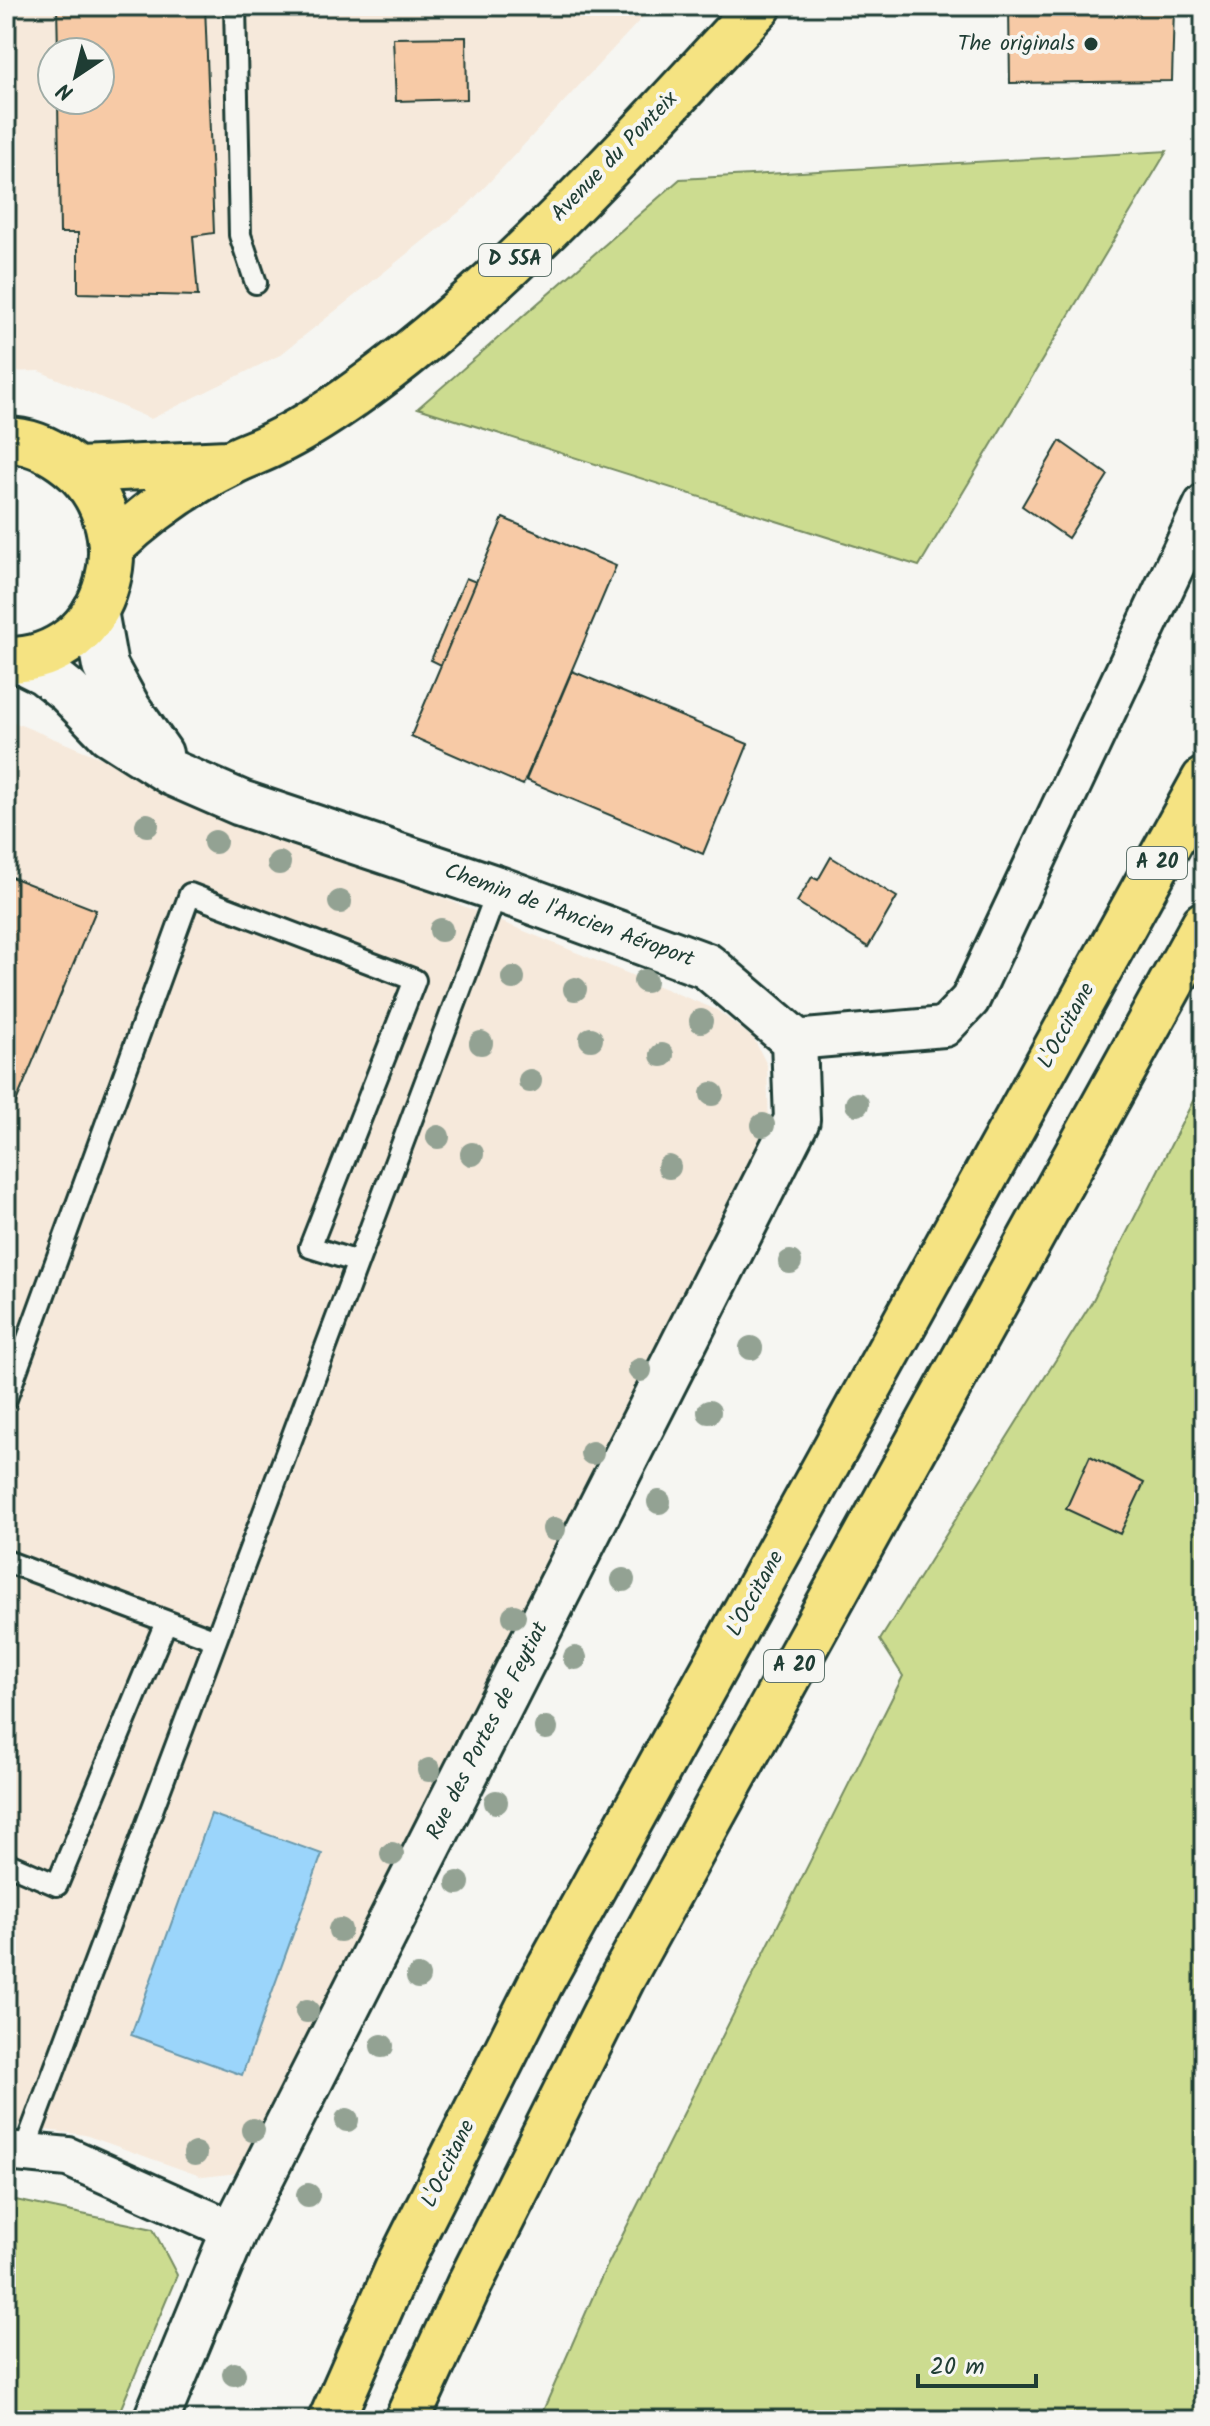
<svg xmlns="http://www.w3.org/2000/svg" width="1210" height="2426" viewBox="0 0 1210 2426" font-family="Kalam,sans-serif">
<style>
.built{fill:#f6e9db;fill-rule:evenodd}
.green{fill:#ccdc90;stroke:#768c62;stroke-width:2}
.water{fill:#9bd5fb;stroke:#6998ab;stroke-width:2}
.building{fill:#f7caa6;stroke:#1f3d34;stroke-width:2}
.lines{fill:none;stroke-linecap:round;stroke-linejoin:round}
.lane-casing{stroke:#1f3d34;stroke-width:26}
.street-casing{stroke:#1f3d34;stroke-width:44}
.secondary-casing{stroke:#1f3d34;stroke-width:50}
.primary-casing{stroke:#1f3d34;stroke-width:50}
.highway-casing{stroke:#1f3d34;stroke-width:50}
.lane{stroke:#f6f6f2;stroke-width:20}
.street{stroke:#f6f6f2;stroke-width:38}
.secondary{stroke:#f6f6f2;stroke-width:44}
.primary{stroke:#f5e382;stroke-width:44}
.highway{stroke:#f5e382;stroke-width:44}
.tree{fill:#93a293}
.poi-dot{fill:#1f3d34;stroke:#f6f6f2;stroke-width:3}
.labels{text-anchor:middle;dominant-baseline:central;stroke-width:8;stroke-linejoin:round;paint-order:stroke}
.shield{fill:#f6f6f2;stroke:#60746d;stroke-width:2}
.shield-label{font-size:20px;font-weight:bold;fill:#1f3d34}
.poi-label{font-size:22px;fill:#1f3d34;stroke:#f6f6f2;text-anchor:end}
.street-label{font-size:22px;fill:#1f3d34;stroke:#f6f6f2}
</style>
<rect width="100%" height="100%" fill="#f6f6f2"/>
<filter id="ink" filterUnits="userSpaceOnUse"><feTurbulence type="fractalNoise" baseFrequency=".0125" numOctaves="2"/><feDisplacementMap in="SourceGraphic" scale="16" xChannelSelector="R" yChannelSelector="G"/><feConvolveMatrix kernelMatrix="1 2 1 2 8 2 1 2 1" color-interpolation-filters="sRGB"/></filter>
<g filter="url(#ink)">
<path class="built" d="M 6,6 L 653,6 L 467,206 L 280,355 L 151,419 L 39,371 L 6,372 ZM 52,52 L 100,52 L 100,100 L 52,100 Z
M 6,719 L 717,1010 L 754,1039 L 767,1065 L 769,1126 L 238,2173 L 203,2177 L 85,2135 L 6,2125 Z"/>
<path class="green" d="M 1167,151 L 919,566 L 418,408 L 680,179 Z
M 1204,1079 L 1204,2420 L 539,2420 L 601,2278 L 903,1676 L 880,1640 L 1092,1302 Z
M 6,2198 L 153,2229 L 177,2275 L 116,2420 L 6,2420 Z"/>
<path class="water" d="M 211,1814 L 322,1854 L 242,2075 L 131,2035 Z"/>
<path class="building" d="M 57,6 L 205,6 L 214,233 L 193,236 L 198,296 L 78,293 L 78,233 L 60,233 L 58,100 L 100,100 L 100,52 L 58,52 Z
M 1009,6 L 1174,6 L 1172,81 L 1010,83 Z
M 466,37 L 467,99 L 396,101 L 393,38 Z
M 1060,441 L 1108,475 L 1068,538 L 1022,506 Z
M 503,518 L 616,566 L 523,785 L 411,736 Z
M 466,578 L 476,582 L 441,665 L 431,660 Z
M 572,671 L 748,744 L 703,854 L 526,780 Z
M 831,857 L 897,897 L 868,947 L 797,902 L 812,877 L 818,880 Z
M 6,875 L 96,910 L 6,1126 Z
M 1090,1456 L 1144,1483 L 1120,1534 L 1066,1509 Z"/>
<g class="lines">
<defs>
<path id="lane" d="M 235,6 L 240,235 L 256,283
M 6,1399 L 190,894 L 415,980 L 310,1247 L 358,1262
M 6,1561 L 216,1640
M 6,1863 L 57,1885 L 166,1622
M 24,2151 L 498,889"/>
<path id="street" d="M 794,1040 L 944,1027 L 970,1000 L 1204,504
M 6,2151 L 68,2157 L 234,2231"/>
<path id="secondary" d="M 95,611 L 105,666 L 129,710 L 160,754
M 20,660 L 44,672 L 68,691 L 109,733 L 172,773 L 241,803 L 498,889 L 707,966 L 794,1040 L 797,1120 L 234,2231 L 156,2420"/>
<path id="primary" d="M 6,440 C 26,440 47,448 63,460 C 149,520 113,662 6,660
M 78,470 L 227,463
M 113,546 C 147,513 188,484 231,463 C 245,455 261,451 275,443 C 300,431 325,415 348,399 C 503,290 630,144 759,6"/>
<path id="highway" d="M 331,2420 L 401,2261 L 540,1984 L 1204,780
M 407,2420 L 469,2285 L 623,1977 L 1204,924"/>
</defs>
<use href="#lane" class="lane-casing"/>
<use href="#street" class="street-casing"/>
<use href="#secondary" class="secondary-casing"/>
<use href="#primary" class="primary-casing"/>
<use href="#highway" class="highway-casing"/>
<use href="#lane" class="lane"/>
<use href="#street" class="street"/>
<use href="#secondary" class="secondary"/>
<use href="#primary" class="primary"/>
<use href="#highway" class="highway"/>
</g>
<g class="tree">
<circle cx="147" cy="825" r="12"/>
<circle cx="215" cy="842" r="12"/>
<circle cx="279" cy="863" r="12"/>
<circle cx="340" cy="902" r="12"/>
<circle cx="441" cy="930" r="12"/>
<circle cx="513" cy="978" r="12"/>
<circle cx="645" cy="981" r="12"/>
<circle cx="575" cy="989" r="12"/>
<circle cx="701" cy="1021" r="12"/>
<circle cx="591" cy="1039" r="12"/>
<circle cx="481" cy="1043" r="12"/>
<circle cx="662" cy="1055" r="12"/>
<circle cx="530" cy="1081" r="12"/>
<circle cx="712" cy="1094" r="12"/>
<circle cx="857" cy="1104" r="12"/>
<circle cx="763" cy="1125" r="12"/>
<circle cx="438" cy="1137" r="12"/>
<circle cx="472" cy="1154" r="12"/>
<circle cx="669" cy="1167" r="12"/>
<circle cx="790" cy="1262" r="12"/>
<circle cx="751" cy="1348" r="12"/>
<circle cx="640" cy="1370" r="12"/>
<circle cx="709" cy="1412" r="12"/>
<circle cx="592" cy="1453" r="12"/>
<circle cx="659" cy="1502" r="12"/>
<circle cx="554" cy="1529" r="12"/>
<circle cx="623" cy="1580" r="12"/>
<circle cx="514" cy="1616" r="12"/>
<circle cx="575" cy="1658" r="12"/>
<circle cx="546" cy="1728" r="12"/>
<circle cx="429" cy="1770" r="12"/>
<circle cx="496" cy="1802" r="12"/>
<circle cx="392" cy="1854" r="12"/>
<circle cx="458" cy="1883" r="12"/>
<circle cx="340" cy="1930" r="12"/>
<circle cx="418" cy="1977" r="12"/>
<circle cx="307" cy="2011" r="12"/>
<circle cx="382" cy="2046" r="12"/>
<circle cx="347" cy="2120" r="12"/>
<circle cx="253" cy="2130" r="12"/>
<circle cx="195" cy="2154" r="12"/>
<circle cx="308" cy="2195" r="12"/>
<circle cx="234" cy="2374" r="12"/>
</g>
</g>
<circle class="poi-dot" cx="1091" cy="44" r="8"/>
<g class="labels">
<g class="shield">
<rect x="479" y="244" width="72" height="32" rx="6"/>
<rect x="1127" y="847" width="60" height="32" rx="6"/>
<rect x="764" y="1650" width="60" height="32" rx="6"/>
</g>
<g class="shield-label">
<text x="515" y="260">D 55A</text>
<text x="1157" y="863">A 20</text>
<text x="794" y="1666">A 20</text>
</g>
<g class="poi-label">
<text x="1075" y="44">The originals</text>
</g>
<g class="street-label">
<text transform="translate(615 157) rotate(-46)">Avenue du Ponteix</text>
<text transform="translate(569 916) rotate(20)">Chemin de l'Ancien Aéroport</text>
<text transform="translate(1067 1026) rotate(-61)">L'Occitane</text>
<text transform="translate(756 1594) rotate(-61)">L'Occitane</text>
<text transform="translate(488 1731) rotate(-63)">Rue des Portes de Feytiat</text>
<text transform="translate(449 2164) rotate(-64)">L'Occitane</text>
</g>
</g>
<rect width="1210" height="2426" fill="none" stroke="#f6f6f2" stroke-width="32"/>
<rect x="16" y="16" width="1178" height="2394" fill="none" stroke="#1f3d34" stroke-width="3" filter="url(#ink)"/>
<g transform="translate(76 76) rotate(215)"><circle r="38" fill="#f6f6f2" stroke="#a0aca6" stroke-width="2"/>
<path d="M0-6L14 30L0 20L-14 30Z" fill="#1f3d34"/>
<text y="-12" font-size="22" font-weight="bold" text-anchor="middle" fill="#1f3d34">N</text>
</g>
<path d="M918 2374v12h118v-12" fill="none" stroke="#1f3d34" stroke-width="4"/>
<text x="930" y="2374" font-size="24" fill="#1f3d34" stroke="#f6f6f2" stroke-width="6" paint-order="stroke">20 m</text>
</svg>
